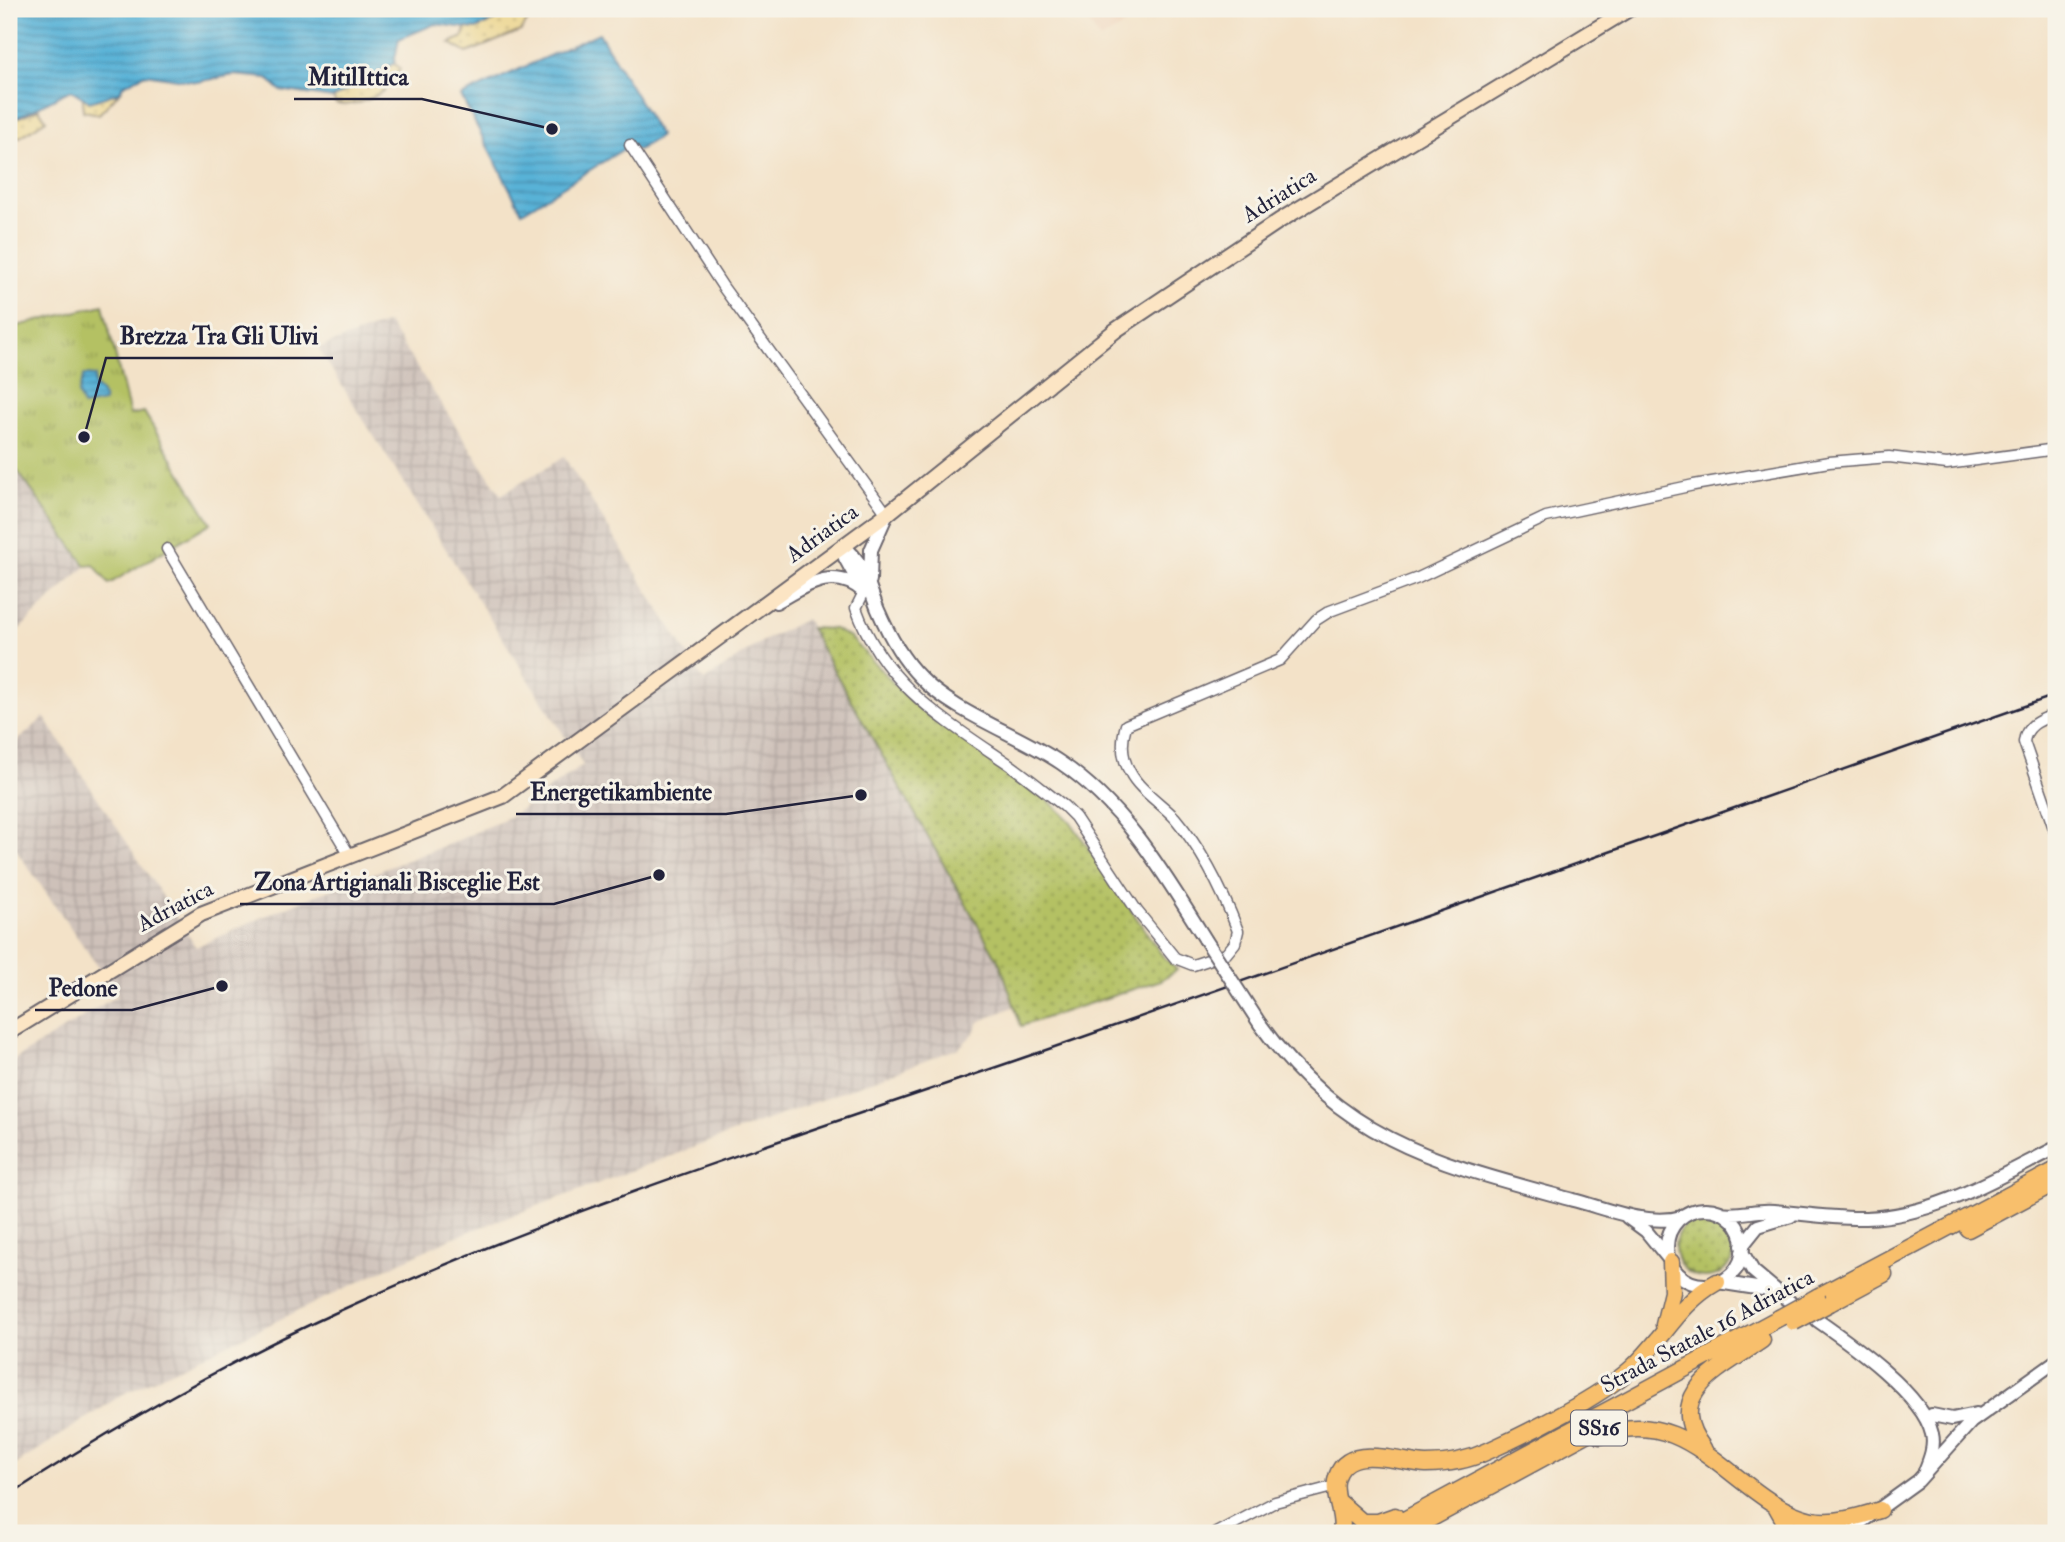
<svg xmlns="http://www.w3.org/2000/svg" width="2065" height="1542" viewBox="0 0 2065 1542" font-family="'IM FELL Double Pica',serif">
<style>
.built{fill:#f0d5bc}
.industrial{fill:url(#industrial-grid)}
.grass{fill:url(#grass-dots);stroke:#6b724f;stroke-width:2}
.sand{fill:url(#sand-dots);stroke:#887e6c;stroke-width:2}
.park{fill:url(#park-tufts);stroke:#6b724f;stroke-width:2}
.water{fill:url(#water-rules);stroke:#3e6a89;stroke-width:2}
.lines{fill:none;stroke-linecap:round;stroke-linejoin:round}
.minor-casing{stroke:#6b656c;stroke-width:13}
.tertiary-casing{stroke:#6b656c;stroke-width:16}
.secondary-casing{stroke:#6b656c;stroke-width:18}
.trunk-casing{stroke:#6b656c;stroke-width:19}
.minor{stroke:#fff;stroke-width:10}
.tertiary{stroke:#fff;stroke-width:12}
.secondary{stroke:#fce5c4;stroke-width:14}
.trunk{stroke:#f8bf6c;stroke-width:16}
.rail{stroke:#22223b;stroke-width:2.5}
.tertiary-bridge-casing{stroke:#6b656c;stroke-width:16;stroke-linecap:butt}
.trunk-bridge-casing{stroke:#6b656c;stroke-width:19;stroke-linecap:butt}
.tertiary-bridge{stroke:#fff;stroke-width:12}
.trunk-bridge{stroke:#f8bf6c;stroke-width:16}
.labels{text-anchor:middle;dominant-baseline:central;stroke-width:6;stroke-linejoin:round;paint-order:stroke}
.shield{fill:#f7f3e8;stroke:#62616f;stroke-width:2}
.shield-label{font-size:21px;font-weight:bold;fill:#22223b}
.street-label{font-size:23px;fill:#22223b;stroke:#f7f3e8}
.leader{fill:none;stroke:#22223b;stroke-width:2.5}
.callout-dot{fill:#22223b;stroke:#f7f3e8;stroke-width:2.5}
.callout-label{font-size:24px;text-anchor:middle;font-weight:bold;fill:#22223b;stroke:#f7f3e8;stroke-width:6;stroke-linejoin:round;paint-order:stroke}
</style>
<defs>
<pattern id="industrial-grid" width="8" height="8" patternUnits="userSpaceOnUse" patternTransform="scale(1.75)"><rect width="8" height="8" fill="#cec1b9"/><path d="M0 4h8M4 0v8" fill="none" stroke="#b1a6a0"/></pattern>
<pattern id="grass-dots" width="8" height="8" patternUnits="userSpaceOnUse" patternTransform="scale(1.75)"><rect width="8" height="8" fill="#b4c163"/><path d="M2 2h.1M6 6h.1" fill="none" stroke="#929c53" stroke-width="1.8" stroke-linecap="round"/></pattern>
<pattern id="sand-dots" width="8" height="8" patternUnits="userSpaceOnUse" patternTransform="scale(1.75)"><rect width="8" height="8" fill="#eeda9e"/><path d="M2 2h.1M6 6h.1" fill="none" stroke="#ccbb89" stroke-width="1.8" stroke-linecap="round"/></pattern>
<pattern id="park-tufts" width="24" height="20" patternUnits="userSpaceOnUse" patternTransform="scale(1.75)"><rect width="24" height="20" fill="#b4c163"/><path d="M3 7l-1-3M5 7V3M7 7l1-3M15 17l-1-3M17 17v-4M19 17l1-3" fill="none" stroke="#929c53"/></pattern>
<pattern id="water-rules" width="6" height="5" patternUnits="userSpaceOnUse" patternTransform="scale(1.75)"><rect width="6" height="5" fill="#59b2d7"/><path d="M0 2.5h6" fill="none" stroke="#4990b0"/></pattern>
</defs>
<rect width="100%" height="100%" fill="#f7f3e8"/>
<filter id="ink" filterUnits="userSpaceOnUse"><feTurbulence type="fractalNoise" baseFrequency=".0143" numOctaves="2"/><feDisplacementMap in="SourceGraphic" scale="14" xChannelSelector="R" yChannelSelector="G"/><feConvolveMatrix kernelMatrix="1 2 1 2 8 2 1 2 1" color-interpolation-filters="sRGB"/></filter>
<filter id="wash" filterUnits="userSpaceOnUse"><feTurbulence type="fractalNoise" baseFrequency=".00686" numOctaves="4" result="noise"/><feDisplacementMap in="SourceGraphic" scale="28" xChannelSelector="R" yChannelSelector="G"/><feGaussianBlur stdDeviation="1.57" result="paint"/><feColorMatrix in="noise" values="0 0 0 0 0 0 0 0 0 0 0 0 0 0 0 0 0 1.4 0 .05"/><feComposite in="paint" operator="in"/></filter>
<g filter="url(#wash)">
<rect width="100%" height="100%" fill="#f3e2c8"/>
<path class="built" d="M 1080,9 L 1151,9 L 1100,40 Z"/>
<path class="industrial" d="M 388,323 L 501,495 L 564,457 L 704,681 L 761,642 L 806,619 L 1001,966 L 1013,1007 L 979,1022 L 973,1034 L 959,1048 L 449,1239 L 123,1394 L 9,1469 L 9,1063 L 118,995 L 9,840 L 9,749 L 44,717 L 196,947 L 281,909 L 454,842 L 513,815 L 583,765 L 318,348 Z
M 9,459 L 86,566 L 9,639 Z"/>
<path class="grass" d="M 810,628 L 834,629 L 851,638 L 913,704 L 1047,799 L 1070,821 L 1162,955 L 1177,970 L 1161,980 L 1021,1026 L 1001,966 Z
M1675 1247a30 30 0 1 1 60 0a30 30 0 1 1-60 0Z"/>
<path class="sand" d="M 517,9 L 535,10 L 521,31 L 467,53 L 450,43 L 463,37 L 465,28 L 476,29 Z
M 394,63 L 400,69 C 389,94 361,107 336,104 L 333,98 Z
M 120,92 L 99,114 L 83,111 L 83,96 L 91,101 Z
M 39,109 L 46,120 L 20,137 L 9,135 L 9,121 Z"/>
<path class="park" d="M 103,305 L 130,415 L 144,412 L 211,523 L 109,584 L 94,565 L 86,566 L 9,459 L 9,328 Z"/>
<path class="water" d="M 9,9 L 517,9 L 476,29 L 435,24 L 399,39 L 394,63 L 333,98 L 280,90 L 267,78 L 234,75 L 197,82 L 145,74 L 123,85 L 120,92 L 90,102 L 71,90 C 49,100 31,112 9,121 Z
M 599,33 L 660,136 L 638,150 L 627,147 L 522,212 L 461,96 Z
M 84,375 L 95,376 L 94,385 L 102,393 L 104,402 L 83,406 L 78,394 Z"/>
</g>
<g filter="url(#ink)">
<g class="lines">
<defs>
<path id="minor" d="M 630,145 L 723,287 L 887,514
M 167,549 L 350,856
M 864,592 L 856,608 C 883,683 941,718 1003,760 C 1024,774 1044,791 1064,806 L 1075,817 L 1137,911 L 1175,958 L 1193,965 L 1226,954 L 1235,943 L 1238,931 C 1223,892 1202,850 1175,818 C 1161,803 1139,790 1130,772 C 1121,757 1121,742 1126,725 L 1280,660 L 1316,620 L 1330,611 L 1418,578 L 1546,517 L 1694,485 L 1829,462 L 1889,457 L 1947,464 L 2056,449
M 2056,714 C 2041,720 2026,724 2024,742 L 2056,834
M 1216,1533 L 1275,1502 L 1336,1486"/>
<path id="tertiary" d="M 843,546 C 865,562 868,586 878,610 C 888,633 902,659 920,677 C 952,712 1020,735 1061,763 C 1126,807 1164,874 1205,939
M 843,546 L 845,558 L 861,587
M 870,580 L 871,550 L 887,514
M 776,602 C 805,586 834,565 864,592
M 1260,1024 C 1346,1143 1439,1163 1573,1200 C 1605,1208 1648,1227 1682,1217
M1667 1247a38 38 0 1 1 76 0a38 38 0 1 1-76 0Z
M 1721,1213 C 1740,1216 1756,1209 1774,1211 C 1805,1214 1835,1219 1866,1218 C 1935,1216 1996,1178 2056,1148
M 1627,1217 L 1646,1231 L 1668,1258
M 1742,1246 L 1758,1226 L 1791,1216
M 1742,1252 L 1753,1271 L 1790,1302
M 1718,1282 L 1769,1290
M 1817,1320 C 1850,1343 1923,1394 1932,1434 C 1935,1446 1930,1459 1925,1471
M 1932,1415 L 1952,1419 L 1976,1414
M 1846,1533 L 1918,1481 L 1971,1422 L 2056,1361"/>
<path id="secondary" d="M 9,1032 L 201,914 L 503,796 L 887,514 L 1116,330 L 1279,221 L 1629,9"/>
<path id="trunk" d="M 1968,1229 L 2056,1182
M 1817,1297 L 2056,1170
M 1830,1303 L 1884,1274
M 1664,1325 L 1672,1292 L 1671,1262
M 1600,1436 C 1690,1398 1738,1504 1812,1520 C 1835,1524 1858,1517 1880,1510
M 1703,1448 C 1661,1393 1722,1368 1762,1340
M 1339,1502 L 1362,1522 L 1378,1522 L 1395,1516
M 1775,1504 L 1784,1520 L 1788,1533
M 1341,1533 C 1345,1515 1333,1498 1336,1481 C 1344,1440 1400,1463 1426,1464 C 1448,1464 1469,1460 1488,1451 C 1528,1433 1600,1397 1632,1368 C 1664,1339 1678,1304 1717,1282
M 1380,1533 L 1779,1318
M 1404,1533 L 1611,1421"/>
</defs>
<use href="#minor" class="minor-casing"/>
<use href="#tertiary" class="tertiary-casing"/>
<use href="#secondary" class="secondary-casing"/>
<use href="#trunk" class="trunk-casing"/>
<use href="#minor" class="minor"/>
<use href="#tertiary" class="tertiary"/>
<use href="#secondary" class="secondary"/>
<use href="#trunk" class="trunk"/>
<path class="rail" d="M 9,1495 C 114,1427 223,1364 337,1312 C 565,1207 806,1133 1043,1051 C 1381,933 1718,813 2056,695"/>
<defs>
<path id="tertiary-bridge" d="M 1205,939 L 1260,1024"/>
<path id="trunk-bridge" d="M 1779,1318 L 1817,1297
M 1794,1322 L 1830,1303"/>
</defs>
<use href="#tertiary-bridge" class="tertiary-bridge-casing"/>
<use href="#trunk-bridge" class="trunk-bridge-casing"/>
<use href="#tertiary-bridge" class="tertiary-bridge"/>
<use href="#trunk-bridge" class="trunk-bridge"/>
</g>
</g>
<g class="labels">
<rect class="shield" x="1571" y="1410.5" width="56" height="35" rx="5"/>
<g class="shield-label">
<text x="1599" y="1428">SS16</text>
</g>
<g class="street-label">
<text transform="translate(1279 195) rotate(-32)">Adriatica</text>
<text transform="translate(822 533) rotate(-36)">Adriatica</text>
<text transform="translate(175 906) rotate(-28)">Adriatica</text>
<text transform="translate(1707 1331) rotate(-28)">Strada Statale 16 Adriatica</text>
</g>
</g>
<path class="leader" d="M552 129L422 99H294M84 437L106 358H333M861 795L726 814H516M659 875L554 904H240M222 986L132 1010H35"/>
<g class="callout-dot">
<circle cx="552" cy="129" r="7"/>
<circle cx="84" cy="437" r="7"/>
<circle cx="861" cy="795" r="7"/>
<circle cx="659" cy="875" r="7"/>
<circle cx="222" cy="986" r="7"/>
</g>
<g class="callout-label">
<text x="358" y="85">MitilIttica</text>
<text x="219" y="344">Brezza Tra Gli Ulivi</text>
<text x="621" y="800">Energetikambiente</text>
<text x="397" y="890">Zona Artigianali Bisceglie Est</text>
<text x="83" y="996">Pedone</text>
</g>
<rect width="2065" height="1542" fill="none" stroke="#f7f3e8" stroke-width="35"/>
</svg>
